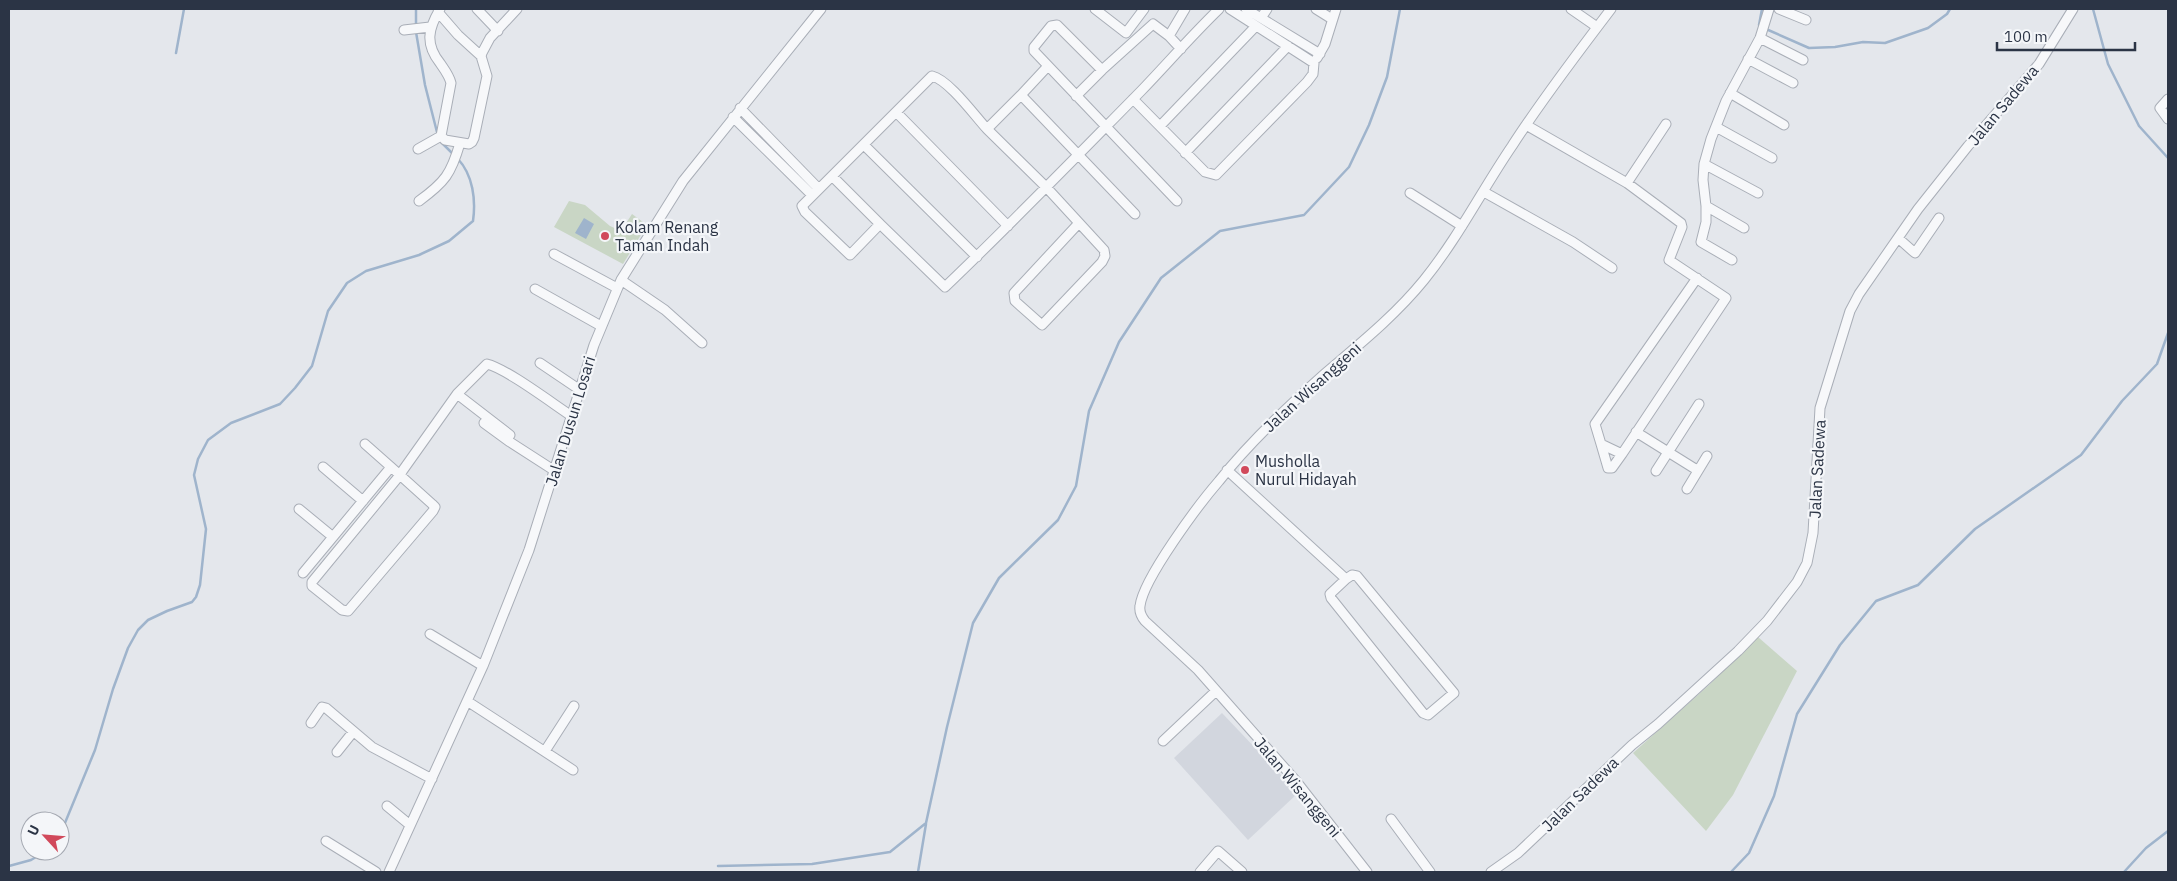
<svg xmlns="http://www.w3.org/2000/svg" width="2177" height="881" viewBox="0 0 2177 881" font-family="'IBM Plex Sans',sans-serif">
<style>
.built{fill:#d2d6de}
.green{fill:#c9d6c5}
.water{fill:#9fb4cc}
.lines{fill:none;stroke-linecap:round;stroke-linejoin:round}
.stream{stroke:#9fb4cc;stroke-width:2.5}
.street-casing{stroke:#a9aeb7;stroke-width:11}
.street{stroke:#f7f8fa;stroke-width:9}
.poi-dot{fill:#d1495b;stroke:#f4f6f9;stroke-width:2}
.labels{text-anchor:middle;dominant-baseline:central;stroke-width:4.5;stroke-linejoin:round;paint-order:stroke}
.street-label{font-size:16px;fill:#2b3445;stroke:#f4f6f9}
.poi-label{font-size:16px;fill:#2b3445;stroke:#f4f6f9;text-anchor:start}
</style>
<rect width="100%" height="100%" fill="#e4e7ec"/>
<path class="built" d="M 1222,713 L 1298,793 L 1248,840 L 1174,758 Z"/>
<path class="green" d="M 569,201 L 585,205 L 610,226 L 621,231 L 632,214 L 647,225 L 623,264 L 554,227 Z
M 1758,637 L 1797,671 L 1733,795 L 1706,831 L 1633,753 L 1709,685 Z"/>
<path class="water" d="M 584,218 L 594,224 L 586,239 L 575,233 Z"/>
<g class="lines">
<path class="stream" d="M 2093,9 L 2108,64 L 2139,126 L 2168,158
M 416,26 L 416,9
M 1762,26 L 1759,25 L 1762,9
M 1766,29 L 1809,48 L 1835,47 L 1863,42 L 1885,43 L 1928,28 L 1947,14 L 1950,9
M 416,32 L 425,85 L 439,140 L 454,155
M 176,53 L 184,9
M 60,835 L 95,750 L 113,689 L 128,648 L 138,630 L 148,620 L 167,611 L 192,602 L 196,597 L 200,585 L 206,529 L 194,475 L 198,459 L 208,440 L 231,423 L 280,404 L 295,388 L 312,366 L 328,311 L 347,283 L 366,271 L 419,255 L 449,241 L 473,221 C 476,200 473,175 458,159
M 9,866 L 31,860 L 46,851
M 718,866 L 812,864 L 890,852 L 926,823 L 947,727 L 973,623 L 999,578 L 1058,520 L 1076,486 L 1089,411 L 1119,342 L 1161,278 L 1220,231 L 1304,215 L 1349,167 L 1369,125 L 1387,77 L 1400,9
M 918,872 L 926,824
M 1731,872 L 1749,853 L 1774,796 L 1797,714 L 1840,645 L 1876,601 L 1918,585 L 1975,529 L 2081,455 L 2122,401 L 2157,364 L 2168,333
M 2124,872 L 2146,848 L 2168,831"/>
<defs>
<path id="street" d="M 440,9 C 428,29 425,44 440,63 C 444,69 449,75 451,83 L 441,136 L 445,140 L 469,144 L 472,142 L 474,138 L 487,76 L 481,56 L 482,53 L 490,38 L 517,9
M 477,9 L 498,31
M 1095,9 L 1126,33 L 1144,9
M 1246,9 L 1320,54
M 1316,9 L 1332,19
M 1571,9 L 1597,27
M 1779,9 L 1806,20
M 438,12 L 458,35 L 481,56
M 1261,18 L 1267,9
M 404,30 L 430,27
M 1169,36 L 1185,9
M 1760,38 L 1803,60
M 1317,58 L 1325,44 L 1336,9
M 1748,59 L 1793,83
M 1102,70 L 1057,25 L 1051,26 L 1034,47 L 1034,51 L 1177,201
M 1730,93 L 1784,125
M 1021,95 L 1048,66
M 1076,96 L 1102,70 L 1153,24 L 1169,36 L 1181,49
M 1133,99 L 1205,172 L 1216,175 L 1307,82 L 1313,74 L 1314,63 L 1230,9
M 2168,99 L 2160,108 L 2168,119
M 740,108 L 819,189
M 896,112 L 1008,226
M 733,117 L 812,195
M 1526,125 L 1627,183 L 1666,124
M 1160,126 L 1256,26
M 1716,127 L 1772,158
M 987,129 L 1047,188 L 1104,250 L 1105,256 L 1102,262 L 1042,325 L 1015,301 L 1014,293 L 1079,223
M 864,145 L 977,257
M 418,149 L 441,136
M 1185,153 L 1288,46
M 1704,164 L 1758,193
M 832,176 L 880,224
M 1627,183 L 1681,223 L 1682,227 L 1669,260 L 1726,298 L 1622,454 L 1601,444 L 1595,424 L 1697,278
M 1484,192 L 1573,242 L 1612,268
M 1410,193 L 1462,226
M 419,201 C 445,182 451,174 460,143
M 1706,206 L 1744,228
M 1135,214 L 1021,95 L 987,129 C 975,116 949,80 932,76 L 802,206 L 805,212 L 850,255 L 880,224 L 945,287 C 1012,223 1076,157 1141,91 C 1167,64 1192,35 1219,9
M 1898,238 L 1915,253 L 1939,218
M 554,254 L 617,288
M 1732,260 L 1701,242 L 1706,222 L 1706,206 L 1703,180 L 1704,164 L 1711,139 L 1726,101 L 1760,38 L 1769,9
M 621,280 L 665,310 L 702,343
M 535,289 L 601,326
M 540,363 L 580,390
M 484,423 L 510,442 L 555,471
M 1636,432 L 1697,470
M 510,435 L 457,394 L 487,364 C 507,369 553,404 573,417
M 365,444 L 391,467
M 1601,444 L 1608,468 L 1612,468 L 1622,454
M 323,467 L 363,501
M 1227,470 L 1346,579 L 1330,594 L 1331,598 L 1423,713 L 1428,715 L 1454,693 L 1357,576 L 1352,575 L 1346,579
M 1656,471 L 1699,404
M 1687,489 L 1707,456
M 299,509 L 333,537
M 303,573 L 391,467 L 432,504 L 435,507 L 433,511 L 348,611 L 342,610 L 312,586 L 312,582 L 400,475 L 403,470 L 457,394
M 430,634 L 483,666
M 467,701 L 573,770
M 311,723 L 322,707 L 326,708 L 372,747 L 432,779
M 1163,741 L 1216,691
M 545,751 L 574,706
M 337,752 L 353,732
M 387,806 L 410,825
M 1391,819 L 1430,872
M 326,841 L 376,872
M 389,872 L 483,666 L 529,550 L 594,345 L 621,280 L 683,181 L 821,9
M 1200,872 L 1218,851 L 1242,872
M 1367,872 L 1296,781 L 1198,670 L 1145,621 C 1141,616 1139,612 1140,606 C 1143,579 1199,504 1219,481 C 1249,443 1285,409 1321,377 C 1356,347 1394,317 1424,280 C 1458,238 1482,190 1512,146 C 1543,98 1577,54 1611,9
M 1491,872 L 1518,853 L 1632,745 L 1658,724 L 1738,651 L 1767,621 L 1797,582 L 1807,563 L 1813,533 L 1820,408 L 1850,311 L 1859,294 L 1918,209 L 1968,146 L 2039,64 L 2073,9"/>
</defs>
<use href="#street" class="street-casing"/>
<use href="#street" class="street"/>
</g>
<g class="poi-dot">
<circle cx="605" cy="236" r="5"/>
<circle cx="1245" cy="470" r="5"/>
</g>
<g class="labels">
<g class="street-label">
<text transform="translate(2003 105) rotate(-50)">Jalan Sadewa</text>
<text transform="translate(1312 387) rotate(-42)">Jalan Wisanggeni</text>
<text transform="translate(570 421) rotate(-73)">Jalan Dusun Losari</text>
<text transform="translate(1817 469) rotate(-87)">Jalan Sadewa</text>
<text transform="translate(1298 787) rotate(50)">Jalan Wisanggeni</text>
<text transform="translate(1580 794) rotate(-44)">Jalan Sadewa</text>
</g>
<g class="poi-label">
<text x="615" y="227">Kolam Renang<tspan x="615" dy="18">Taman Indah</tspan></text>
<text x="1255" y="461">Musholla<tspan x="1255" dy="18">Nurul Hidayah</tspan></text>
</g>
</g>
<rect width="2177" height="881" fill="none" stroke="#2b3445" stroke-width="20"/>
<g transform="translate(45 836) rotate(296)"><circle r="24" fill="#f4f6f9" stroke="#a4a8b1"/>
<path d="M0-4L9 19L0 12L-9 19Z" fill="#d1495b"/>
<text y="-8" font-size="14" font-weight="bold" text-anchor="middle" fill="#2b3445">U</text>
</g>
<path d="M1997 42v8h138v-8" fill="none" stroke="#2b3445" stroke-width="2.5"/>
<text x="2004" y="42" font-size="15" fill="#2b3445" stroke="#f4f6f9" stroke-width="4" paint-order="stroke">100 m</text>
</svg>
